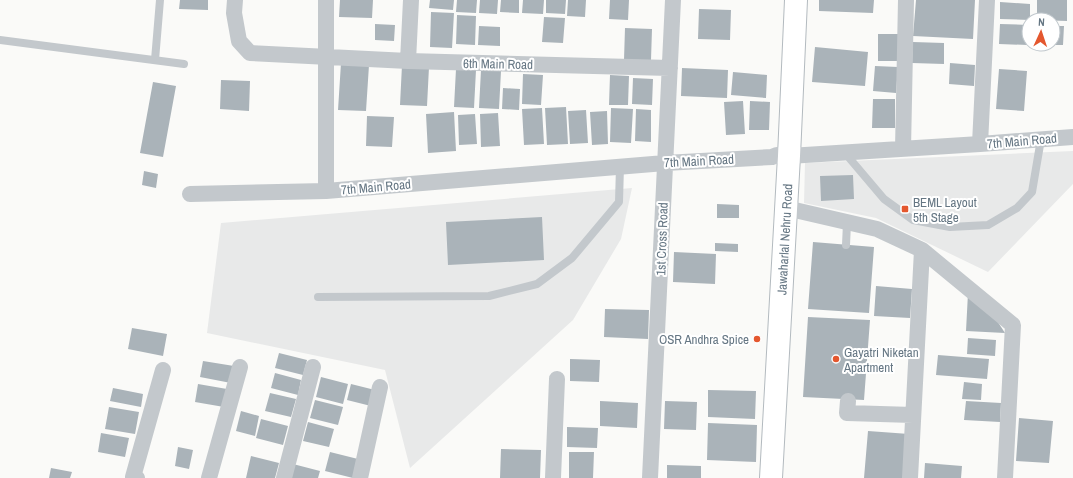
<svg xmlns="http://www.w3.org/2000/svg" width="1073" height="478" viewBox="0 0 1073 478" font-family="'Archivo Narrow',sans-serif">
<style>
.built{fill:#e8e9e9}
.building{fill:#aab3b9}
.lines{fill:none;stroke-linecap:round;stroke-linejoin:round}
.secondary-casing{stroke:#b3babf;stroke-width:24}
.lane{stroke:#c3c8cc;stroke-width:8}
.street{stroke:#c3c8cc;stroke-width:16}
.secondary{stroke:#fff;stroke-width:22}
.poi-dot{fill:#e4572e;stroke:#fff;stroke-width:1.5}
.labels{text-anchor:middle;dominant-baseline:central;stroke-width:4;stroke-linejoin:round;paint-order:stroke}
.street-label{font-size:13px;fill:#657683;stroke:#fff}
.poi-label{font-size:13px;fill:#657683;stroke:#fff;text-anchor:start}
</style>
<rect width="100%" height="100%" fill="#fafaf8"/>
<path class="built" d="M 1073,151 L 1073,184 L 988,272 L 876,218 L 804,203 L 805,163 Z
M 632,188 L 621,239 L 573,320 L 410,468 L 385,370 L 207,333 L 221,223 Z"/>
<path class="building" d="M 180,0 L 208,0 L 208,10 L 179,9 Z
M 340,0 L 373,0 L 372,18 L 339,17 Z
M 430,0 L 454,0 L 453,10 L 429,8 Z
M 457,0 L 477,0 L 476,13 L 456,12 Z
M 480,0 L 498,0 L 497,14 L 479,13 Z
M 501,0 L 519,0 L 519,13 L 500,12 Z
M 523,0 L 544,0 L 543,14 L 522,13 Z
M 546,0 L 566,0 L 565,14 L 546,13 Z
M 568,0 L 586,0 L 585,17 L 567,16 Z
M 610,0 L 629,0 L 628,20 L 609,19 Z
M 819,0 L 874,0 L 873,13 L 819,11 Z
M 916,0 L 975,0 L 973,39 L 913,36 Z
M 1037,0 L 1067,0 L 1067,21 L 1037,20 Z
M 1000,2 L 1030,4 L 1030,20 L 1000,19 Z
M 699,9 L 731,10 L 730,40 L 698,39 Z
M 431,12 L 454,13 L 452,48 L 430,47 Z
M 457,15 L 476,16 L 475,45 L 456,44 Z
M 544,17 L 565,18 L 563,43 L 542,42 Z
M 375,24 L 395,25 L 394,41 L 375,40 Z
M 1000,24 L 1029,25 L 1028,45 L 999,44 Z
M 479,26 L 500,27 L 500,46 L 478,45 Z
M 1053,26 L 1064,26 L 1063,45 L 1053,45 Z
M 625,28 L 652,29 L 651,60 L 624,60 Z
M 878,34 L 900,34 L 900,61 L 878,61 Z
M 913,42 L 944,43 L 944,64 L 912,63 Z
M 815,47 L 868,52 L 865,86 L 812,82 Z
M 341,63 L 369,65 L 366,111 L 338,110 Z
M 950,63 L 975,65 L 974,86 L 949,84 Z
M 402,65 L 429,67 L 427,106 L 400,105 Z
M 875,66 L 898,67 L 896,93 L 873,91 Z
M 682,68 L 728,70 L 727,98 L 681,96 Z
M 456,69 L 476,70 L 474,108 L 454,107 Z
M 999,69 L 1027,71 L 1024,111 L 996,109 Z
M 481,70 L 501,71 L 499,109 L 479,108 Z
M 733,72 L 767,75 L 766,98 L 731,95 Z
M 523,74 L 543,75 L 541,105 L 522,104 Z
M 610,75 L 629,76 L 628,105 L 609,105 Z
M 633,78 L 653,79 L 652,105 L 632,104 Z
M 221,80 L 250,81 L 249,111 L 220,109 Z
M 153,82 L 176,86 L 163,157 L 140,153 Z
M 503,88 L 520,89 L 519,110 L 502,109 Z
M 873,99 L 895,99 L 895,128 L 872,128 Z
M 743,101 L 745,134 L 726,135 L 724,102 Z
M 750,101 L 770,102 L 769,130 L 749,130 Z
M 566,107 L 568,144 L 547,145 L 545,108 Z
M 542,108 L 544,144 L 524,145 L 522,109 Z
M 611,108 L 633,109 L 631,143 L 610,142 Z
M 636,109 L 651,110 L 651,142 L 635,141 Z
M 586,110 L 588,143 L 570,144 L 568,111 Z
M 607,111 L 608,144 L 592,145 L 590,112 Z
M 454,112 L 456,151 L 428,153 L 426,114 Z
M 498,113 L 500,146 L 481,147 L 480,114 Z
M 475,114 L 477,144 L 459,145 L 458,115 Z
M 367,116 L 394,117 L 392,147 L 366,146 Z
M 144,171 L 158,174 L 156,188 L 142,185 Z
M 853,175 L 854,199 L 821,201 L 820,176 Z
M 717,204 L 739,205 L 739,218 L 717,218 Z
M 542,217 L 544,260 L 448,265 L 446,222 Z
M 813,242 L 874,247 L 869,313 L 808,309 Z
M 715,243 L 738,244 L 738,252 L 715,251 Z
M 674,252 L 716,254 L 715,284 L 673,282 Z
M 876,286 L 912,289 L 910,318 L 874,316 Z
M 968,293 L 990,310 L 1005,333 L 966,331 Z
M 605,309 L 649,310 L 648,339 L 604,337 Z
M 808,317 L 870,320 L 864,400 L 803,397 Z
M 132,328 L 167,334 L 163,356 L 128,349 Z
M 968,338 L 996,340 L 995,356 L 967,354 Z
M 279,353 L 307,360 L 303,375 L 275,368 Z
M 938,355 L 989,359 L 987,379 L 936,375 Z
M 570,359 L 600,360 L 599,382 L 570,381 Z
M 203,361 L 234,366 L 231,383 L 200,377 Z
M 275,373 L 301,380 L 298,395 L 271,388 Z
M 321,377 L 348,384 L 343,404 L 316,397 Z
M 964,382 L 982,384 L 981,400 L 962,399 Z
M 198,384 L 227,389 L 224,407 L 195,402 Z
M 351,384 L 375,390 L 371,406 L 347,400 Z
M 113,388 L 143,394 L 141,407 L 110,401 Z
M 708,390 L 756,391 L 755,419 L 708,417 Z
M 270,393 L 296,399 L 291,417 L 265,411 Z
M 315,400 L 343,407 L 338,425 L 310,418 Z
M 600,401 L 638,403 L 637,428 L 600,426 Z
M 665,401 L 697,402 L 696,430 L 664,429 Z
M 966,401 L 1001,403 L 1000,422 L 964,420 Z
M 109,407 L 139,412 L 135,434 L 105,429 Z
M 241,411 L 259,416 L 255,436 L 236,431 Z
M 1019,418 L 1053,421 L 1049,463 L 1016,461 Z
M 261,419 L 288,426 L 283,445 L 256,438 Z
M 308,422 L 334,429 L 329,447 L 303,441 Z
M 708,423 L 757,425 L 756,462 L 707,460 Z
M 567,427 L 598,428 L 597,448 L 567,447 Z
M 868,431 L 909,434 L 906,478 L 864,478 Z
M 101,433 L 129,438 L 125,457 L 98,452 Z
M 178,447 L 193,450 L 189,469 L 175,466 Z
M 501,449 L 541,450 L 540,478 L 500,478 Z
M 330,452 L 358,459 L 353,478 L 325,471 Z
M 569,452 L 594,452 L 593,478 L 569,478 Z
M 251,456 L 279,463 L 275,478 L 246,478 Z
M 925,463 L 962,466 L 961,478 L 924,478 Z
M 293,464 L 320,471 L 318,478 L 289,478 Z
M 667,465 L 701,466 L 701,478 L 667,478 Z
M 51,468 L 72,472 L 70,478 L 49,478 Z"/>
<g class="lines">
<defs>
<g id="secondary">
<path id="s1" d="M 771,478 L 789,156 L 796,0"/>
</g>
</defs>
<use href="#secondary" class="secondary-casing"/>
<path class="lane" d="M 0,40 L 184,64
M 155,60 L 160,0
M 845,153 L 884,199 L 913,220 L 950,227 L 988,225 L 1017,208 L 1032,192 L 1041,139
M 846,245 L 847,223
M 318,297 L 489,296 L 537,284 L 572,258 L 619,202 L 620,166"/>
<path class="street" d="M 235,0 L 234,13 L 239,41 L 250,53 L 408,61 L 670,68
M 408,61 L 411,0
M 980,144 L 987,0
M 903,149 L 906,0
M 326,191 L 326,0
M 190,194 L 326,191 L 665,163 L 772,157 L 777,155 L 789,156 L 980,144 L 1073,137
M 786,208 L 877,229 L 922,250 L 1013,325 L 1005,478
M 848,401 L 847,413 L 913,415
M 137,478 L 133,477 L 163,370
M 209,478 L 240,367
M 284,478 L 313,367
M 360,478 L 380,387
M 553,478 L 557,379
M 650,478 L 673,0
M 910,478 L 922,250"/>
<use href="#secondary" class="secondary"/>
</g>
<g class="poi-dot">
<rect x="901" y="205" width="8" height="8" rx="2"/>
<circle cx="757" cy="339" r="4"/>
<circle cx="836" cy="359" r="4"/>
</g>
<g class="labels">
<g class="street-label">
<text transform="translate(498 64) rotate(1)">6th Main Road</text>
<text transform="translate(1022 141) rotate(-5)">7th Main Road</text>
<text transform="translate(699 161) rotate(-3)">7th Main Road</text>
<text transform="translate(376 187) rotate(-5)">7th Main Road</text>
<text transform="translate(662 239) rotate(-88)">1st Cross Road</text>
<text stroke="none"><textPath href="#s1" startOffset="239">Jawaharlal Nehru Road</textPath></text>
</g>
<g class="poi-label">
<text x="913" y="202">BEML Layout<tspan x="913" dy="15">5th Stage</tspan></text>
<text x="749" y="339" text-anchor="end">OSR Andhra Spice</text>
<text x="844" y="352">Gayatri Niketan<tspan x="844" dy="15">Apartment</tspan></text>
</g>
</g>
<g transform="translate(1041 32) rotate(3)"><circle r="19" fill="#ffffff" stroke="#c1c8cd"/>
<path d="M0-3L7 15L0 10L-7 15Z" fill="#e4572e"/>
<text y="-6" font-size="11" font-weight="bold" text-anchor="middle" fill="#657683">N</text>
</g>
</svg>
